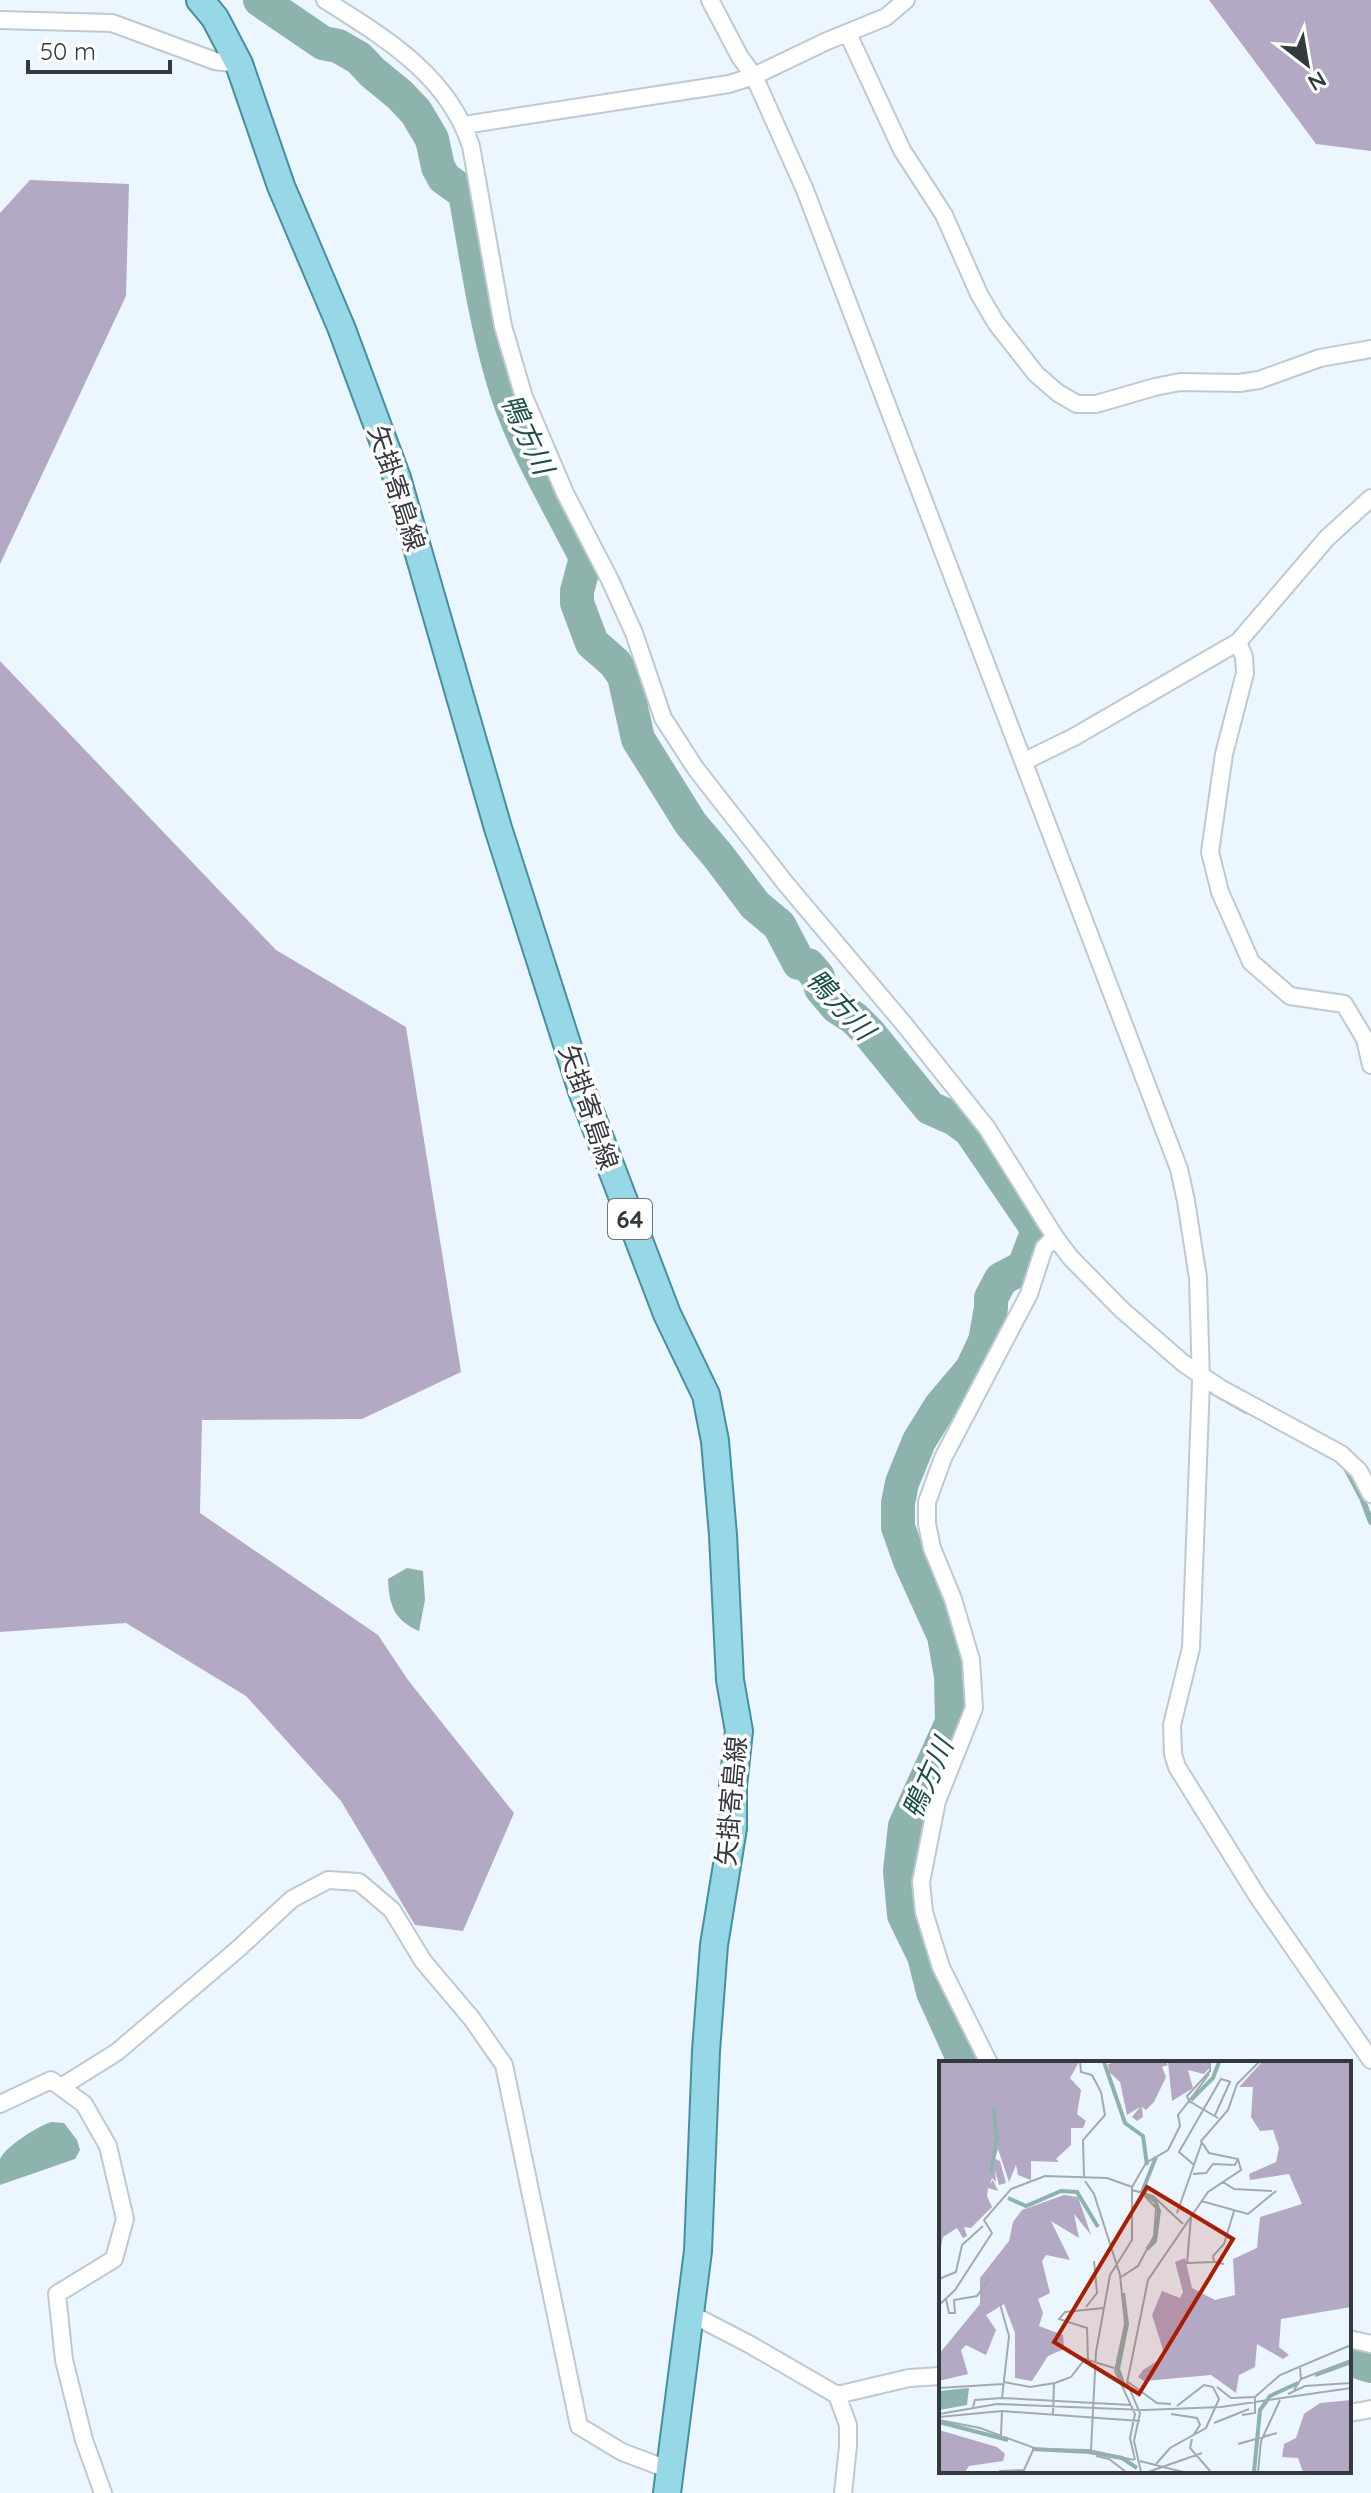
<svg xmlns="http://www.w3.org/2000/svg" width="1371" height="2493" viewBox="0 0 1371 2493" font-family="Quicksand,'Noto Sans JP',sans-serif">
<style>
.forest{fill:#b4a9c5}
.water{fill:#8eb3ad}
.lines{fill:none;stroke-linecap:round;stroke-linejoin:round}
.stream{stroke:#8eb3ad;stroke-width:6}
.river{stroke:#8eb3ad;stroke-width:34}
.minor-casing{stroke:#bdc9d3;stroke-width:20}
.primary-casing{stroke:#468fa0;stroke-width:30}
.minor{stroke:#fff;stroke-width:16}
.primary{stroke:#96d8e6;stroke-width:26}
.labels{text-anchor:middle;dominant-baseline:central;stroke-width:7;stroke-linejoin:round;paint-order:stroke}
.shield{fill:#fff;stroke:#717477;stroke-width:2}
.shield-label{font-size:24px;font-weight:bold;fill:#34393d}
.street-label{font-size:26px;fill:#34393d;stroke:#fff}
.water-label{font-size:28px;font-style:italic;fill:#1b504a;stroke:#fff}
.inset-river{fill:none;stroke:#8eb3ad;stroke-width:4}
.inset-road{fill:none;stroke:#a2aab1;stroke-width:2}
.view{fill:#ab1c00;fill-opacity:0.15;stroke:#ab1c00;stroke-width:4}
.inset-edge{fill:none;stroke:#34393d;stroke-width:4}
</style>
<rect width="100%" height="100%" fill="#ecf6fe"/>
<path class="forest" d="M 1209,0 L 1371,0 L 1371,151 L 1316,144 Z
M 30,180 L 129,184 L 126,296 L 0,564 L 0,213 Z
M 0,661 L 276,950 L 406,1027 L 461,1372 L 362,1419 L 202,1420 L 200,1513 L 378,1635 L 408,1680 L 514,1813 L 463,1931 L 415,1925 L 341,1801 L 246,1696 L 126,1623 L 0,1632 Z"/>
<path class="water" d="M 407,1568 L 423,1571 L 425,1600 L 419,1631 C 394,1620 389,1605 388,1579 Z
M 51,2122 L 64,2123 L 77,2140 L 80,2150 L 75,2159 L 0,2185 C 0,2178 0,2166 0,2159 C 5,2147 38,2126 51,2122 Z"/>
<g class="lines">
<path class="stream" d="M 1038,1230 L 1047,1240
M 1204,1387 L 1246,1411
M 1346,1468 L 1362,1498 L 1371,1522"/>
<path class="river" d="M 260,0 L 323,43 L 338,46 L 359,58 L 372,72 L 400,95 L 416,112 L 432,139 L 438,167 L 444,178 L 465,193 C 476,255 485,319 503,380 C 521,442 557,500 586,558 L 577,591 L 577,603 L 592,643 L 615,663 L 624,676 L 638,739 L 691,824 L 719,857 L 755,905 L 779,925 L 799,963 L 808,965 L 818,977 L 821,988 L 837,1007 L 854,1018 L 869,1033 L 930,1108 L 955,1119 L 970,1130 L 1038,1230 L 1024,1267 L 1001,1279 L 991,1298 L 991,1308 L 985,1341 L 972,1369 L 940,1407 L 919,1441 L 902,1483 L 898,1503 L 898,1527 L 910,1561 L 944,1636 L 951,1676 L 952,1722 L 905,1826 L 900,1871 L 904,1915 L 924,1956 L 933,1992 L 965,2063
M 1349,2359 L 1371,2366"/>
<defs>
<path id="minor" d="M 325,0 C 385,38 448,75 471,146 L 503,326 L 524,397 L 565,493 L 610,580 L 634,633 L 663,718 L 696,769 L 786,884 L 904,1024 L 987,1128 L 1055,1237 L 1070,1257 L 1121,1309 L 1183,1363 L 1220,1388 L 1341,1454 L 1359,1471 L 1371,1494
M 710,0 L 740,57 L 754,76 L 805,190 L 1179,1169 L 1186,1201 L 1198,1278 L 1201,1381 L 1191,1648 L 1172,1725 L 1173,1754 L 1177,1767 L 1258,1897 L 1371,2060
M 0,20 L 112,23 L 215,61 L 239,64
M 848,34 L 902,150 L 944,215 L 979,294 L 996,323 L 1036,374 L 1058,393 L 1077,404 L 1096,404 L 1155,387 L 1180,382 L 1239,383 L 1259,380 L 1320,358 L 1371,349
M 464,125 L 729,84 L 754,76 L 827,41 L 886,17 L 906,0
M 1238,642 L 1244,657 L 1245,673 L 1224,754 L 1210,852 L 1220,892 L 1251,962 L 1290,996 L 1344,1004 L 1365,1039 L 1371,1065
M 1025,761 L 1074,737 L 1238,642 L 1327,538 L 1371,498
M 989,2063 L 941,1967 L 924,1912 L 921,1882 L 937,1801 L 974,1708 L 971,1660 L 953,1599 L 932,1548 L 927,1524 L 927,1502 L 943,1458 L 1029,1294 L 1044,1248 L 1055,1237
M 61,2087 L 117,2052 L 238,1949 L 292,1899 L 328,1880 L 359,1882 L 392,1910 L 423,1961 L 472,2019 L 504,2065 L 579,2426 L 622,2452 L 670,2470
M 0,2104 L 51,2080 L 84,2104 L 108,2146 L 125,2219 L 114,2259 L 57,2294 L 64,2360 L 84,2440 L 103,2493
M 691,2314 L 749,2344 L 837,2395 L 909,2378 L 941,2376
M 1349,2339 L 1371,2344
M 837,2395 L 848,2425 L 848,2446 L 843,2493
M 1349,2413 L 1371,2409"/>
<path id="primary" d="M 200,0 L 215,18 L 239,64 L 281,186 L 341,327 L 397,478 L 498,828 L 582,1091 L 667,1314 L 706,1395 L 715,1441 L 723,1535 L 730,1680 L 739,1731 L 733,1786 L 733,1828 L 714,1945 L 706,2051 L 698,2251 L 667,2493"/>
</defs>
<use href="#minor" class="minor-casing"/>
<use href="#primary" class="primary-casing"/>
<use href="#minor" class="minor"/>
<use href="#primary" class="primary"/>
</g>
<g class="labels">
<rect class="shield" x="608" y="1199" width="44" height="40" rx="6"/>
<g class="shield-label">
<text x="630" y="1219">64</text>
</g>
<g class="street-label">
<text transform="translate(397 488) rotate(72)">矢掛寄島線</text>
<text transform="translate(589 1107) rotate(71)">矢掛寄島線</text>
<text transform="translate(731 1801) rotate(-85)">矢掛寄島線</text>
</g>
<g class="water-label">
<text transform="translate(528 434) rotate(65)">鴨方川</text>
<text transform="translate(841 1004) rotate(47)">鴨方川</text>
<text transform="translate(927 1778) rotate(-66)">鴨方川</text>
</g>
</g>
<g transform="translate(939 2061)">
<rect width="412" height="412" fill="#ecf6fe"/>
<path d="M 0,1 L 140,1 L 131,17 L 142,29 L 138,53 L 147,60 L 144,67 L 132,67 L 132,84 L 117,98 L 120,101 L 92,100 L 92,119 L 79,114 L 77,104 L 70,121 L 59,88 L 56,98 L 61,100 L 67,122 L 60,124 L 56,109 L 57,121 L 53,117 L 51,123 L 54,119 L 59,130 L 49,127 L 48,135 L 53,146 L 32,167 L 25,166 L 28,175 L 24,177 L 18,167 L 4,176 L 2,186 ZM 176,1 L 227,1 L 229,4 L 223,6 L 227,16 L 215,41 L 207,49 L 203,46 L 204,56 L 198,60 L 193,56 L 201,46 L 188,54 L 181,21 L 170,11 L 169,3 ZM 229,1 L 270,1 L 272,5 L 265,13 L 249,9 L 254,27 L 233,40 ZM 323,1 L 412,1 L 412,246 L 342,258 L 340,286 L 350,294 L 344,298 L 318,283 L 316,306 L 300,314 L 297,332 L 272,314 L 205,320 L 199,316 L 204,309 L 226,295 L 213,254 L 223,230 L 241,237 L 244,231 L 236,201 L 246,197 L 253,227 L 276,239 L 296,234 L 294,198 L 318,187 L 321,156 L 363,143 L 350,113 L 311,119 L 310,113 L 337,101 L 340,87 L 334,69 L 321,70 L 312,56 L 314,26 L 300,26 ZM 125,134 L 139,136 L 152,174 L 135,153 L 140,177 L 112,160 L 131,199 L 107,194 L 103,200 L 111,232 L 99,238 L 104,252 L 100,265 L 124,274 L 125,288 L 109,295 L 93,320 L 76,317 L 76,272 L 65,243 L 47,254 L 57,269 L 47,294 L 27,284 L 22,289 L 29,313 L 0,320 L 0,293 L 41,243 L 41,217 L 70,180 L 74,161 L 83,149 ZM 412,339 L 412,411 L 364,411 L 359,397 L 343,396 L 345,383 L 357,377 L 365,353 L 381,342 ZM 0,369 L 58,386 L 66,393 L 64,400 L 30,405 L 26,411 L 0,411 Z" fill="#b4a9c5"/>
<path d="M 30,327 L 28,344 L 0,349 L 0,330 Z" fill="#8eb3ad"/>
<path class="inset-river" d="M 165,1 L 186,62 L 204,75 L 208,104M 252,39 L 274,17 L 280,1M 52,111 L 58,76 L 54,46M 69,137 L 87,145 L 122,130 L 138,131 L 159,166M 208,188 L 216,180 L 220,150 L 216,140 L 203,131 L 217,96M 184,232 L 188,263 L 179,308 L 185,325M 376,314 L 412,301M 0,361 L 69,379M 93,388 L 150,391 L 183,397 L 198,407M 315,411 L 321,349 L 331,335 L 359,322"/>
<path class="inset-road" d="M 141,1 L 142,11 L 153,14 L 162,31 L 166,54 L 144,79 L 145,116M 270,13 L 250,40 L 279,57M 276,54 L 291,21M 255,104 L 240,91 L 282,18 L 292,21M 254,113 L 267,112 L 274,103 L 296,104 L 299,98M 146,120 L 155,133 L 181,214 L 186,263 L 176,310 L 196,353 L 191,377 L 196,399M 284,121 L 295,128 L 333,130M 193,129 L 214,135 L 244,163M 262,140 L 309,153 L 337,130M 238,152 L 263,81M 252,156 L 248,202 L 275,201M 285,203 L 275,201 L 274,195 L 285,183 L 295,150M 182,216 L 199,205 L 215,175 L 217,147 L 201,130M 0,218 L 17,211 L 23,184 L 44,165M 7,238 L 10,252 L 16,252 L 15,239 L 38,235 L 50,218M 61,243 L 70,275 L 63,337M 0,244 L 16,229 L 53,172 L 45,159 L 72,128 L 106,115 L 168,117 L 193,126 L 207,102 L 229,89 L 241,65 L 239,54 L 250,40 L 248,35 L 271,10 L 271,1M 147,246 L 158,232 L 155,200M 149,299 L 148,267 L 120,258 L 126,251 L 165,247M 362,318 L 412,299M 65,321 L 91,326 L 116,322 L 132,316 L 146,298 L 175,307M 189,321 L 218,342 L 232,343M 278,326 L 292,337 L 317,336M 0,327 L 64,323M 355,329 L 362,318 L 361,307M 349,333 L 366,325 L 412,322M 34,346 L 36,339 L 63,337 L 192,344M 0,353 L 58,343 L 205,349 L 282,346 L 412,327M 114,353 L 115,322M 232,353 L 258,357 L 261,364 L 255,373M 303,354 L 316,352 L 316,336 L 341,314 L 412,284M 0,356 L 63,350 L 201,360M 0,359 L 41,367 L 98,388 L 150,389 L 195,399M 275,362 L 310,348M 62,375 L 63,349M 253,378 L 251,387 L 272,411M 299,383 L 338,372M 152,389 L 157,291 L 171,214 L 193,179 L 193,126M 157,395 L 170,398 L 187,411M 201,400 L 244,411M 217,403 L 231,387 L 267,367 L 280,338 L 274,326 L 265,324 L 238,345M 60,410 L 85,409 L 95,387M 202,411 L 195,380 L 201,352 L 188,322 L 209,219 L 269,131 L 302,109 L 299,98 L 270,92 L 262,80 L 289,49 L 298,23 L 320,1M 209,411 L 263,392M 319,411 L 322,380 L 341,339"/>
<path class="view" d="M 208,126 L 294,178 L 200,333 L 115,281 Z"/>
<rect width="412" height="412" class="inset-edge"/>
</g>
<g transform="translate(1307 64) rotate(149)" stroke="#ffffff" stroke-width="6" paint-order="stroke">
<path d="M0-6L14 30L0 20L-14 30Z" fill="#34393d"/>
<text y="-12" font-size="22" font-weight="bold" text-anchor="middle" fill="#34393d">N</text>
</g>
<path d="M28 60v12h142v-12" fill="none" stroke="#34393d" stroke-width="4"/>
<text x="40" y="60" font-size="24" fill="#34393d" stroke="#ffffff" stroke-width="6" paint-order="stroke">50 m</text>
</svg>
